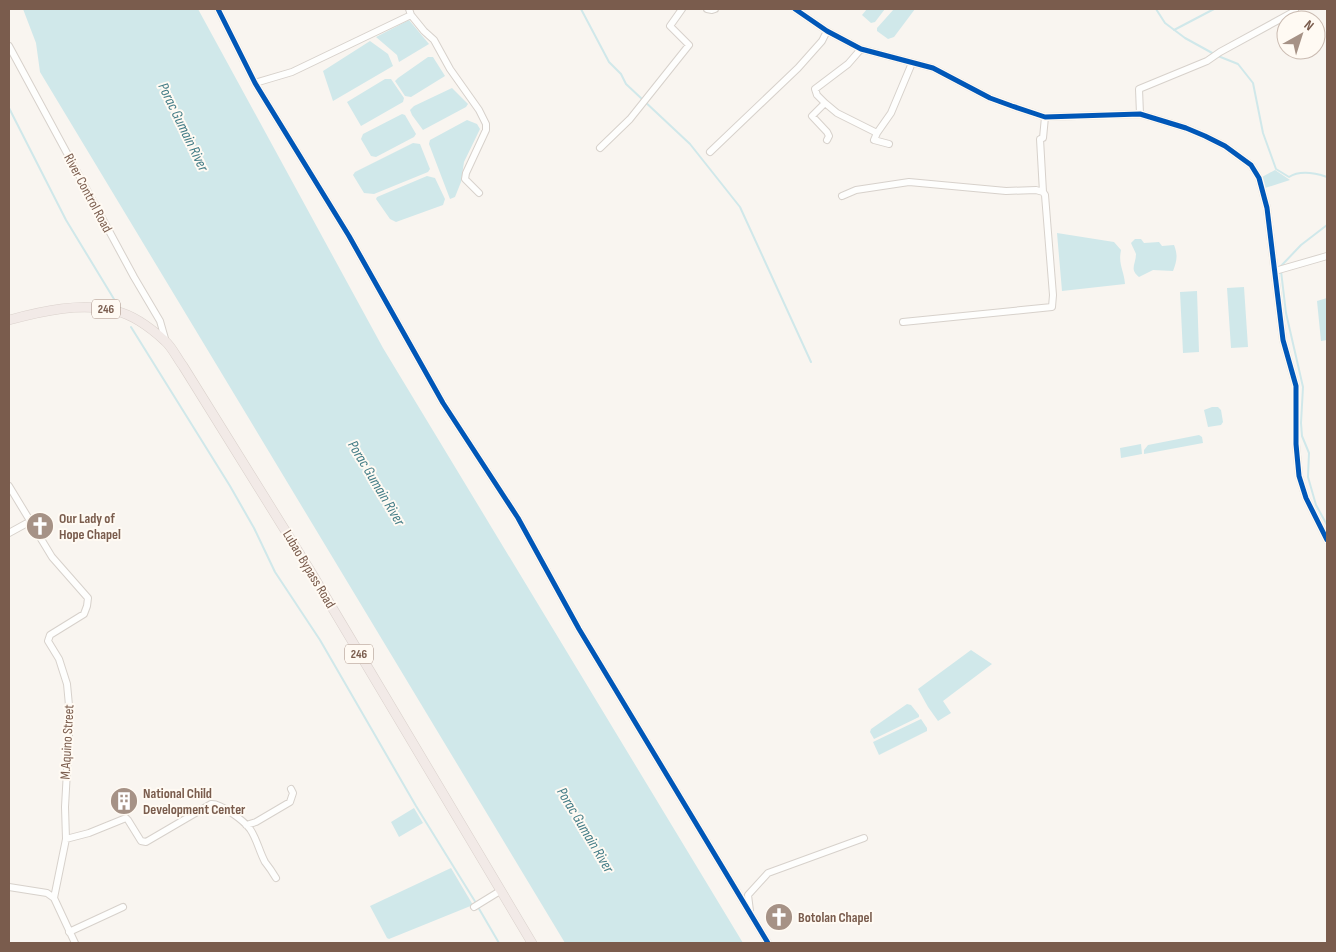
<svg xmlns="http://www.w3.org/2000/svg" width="1336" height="952" viewBox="0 0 1336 952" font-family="'Sofia Sans Condensed',sans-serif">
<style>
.water{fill:#d0e8ea}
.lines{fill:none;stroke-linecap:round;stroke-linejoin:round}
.stream{stroke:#d0e8ea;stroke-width:2}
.minor-casing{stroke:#d7d1cb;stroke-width:8}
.highway-casing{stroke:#dad1cc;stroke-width:10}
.minor{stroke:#fefefd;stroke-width:6}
.highway{stroke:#f2eae7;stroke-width:9}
.cycleway-casing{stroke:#fffaf3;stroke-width:8}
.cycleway{stroke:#0057b8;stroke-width:5}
.labels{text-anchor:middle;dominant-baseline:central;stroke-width:4;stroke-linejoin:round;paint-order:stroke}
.shield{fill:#fffaf3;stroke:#a28b7f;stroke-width:1}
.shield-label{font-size:12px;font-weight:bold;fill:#7a5c4d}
.street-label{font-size:14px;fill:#7a5c4d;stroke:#fffaf3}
.poi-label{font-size:14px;font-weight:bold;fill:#7a5c4d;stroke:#fffaf3;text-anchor:start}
.water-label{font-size:15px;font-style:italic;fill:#437c86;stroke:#fffaf3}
</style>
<rect width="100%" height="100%" fill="#f9f5f0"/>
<path class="water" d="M 23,9 L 198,9 L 383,348 L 743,943 L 565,943 L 40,72 L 36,43 Z
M 867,9 L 885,9 L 875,22 L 871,23 L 862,15 Z
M 894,9 L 915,9 L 894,37 L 888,39 L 877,31 L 877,28 Z
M 409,20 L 429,44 L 399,62 L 397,55 L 376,37 Z
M 370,41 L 388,54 L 393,66 L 333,101 L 323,71 Z
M 428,57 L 433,57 L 445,76 L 411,97 L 405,96 L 395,81 L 398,78 Z
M 385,79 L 391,79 L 404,98 L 403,102 L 361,126 L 347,102 Z
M 452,88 L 468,104 L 466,107 L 423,130 L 412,115 L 410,110 L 414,106 Z
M 402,114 L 405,115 L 416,134 L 414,137 L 376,157 L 371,156 L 361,139 L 363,134 Z
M 467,120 L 477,124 L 480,129 L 464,162 L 461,182 L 455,197 L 450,199 L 429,144 L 430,140 Z
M 413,143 L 420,144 L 430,169 L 428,172 L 374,194 L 364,193 L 353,175 L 355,172 Z
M 1275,170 L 1290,180 L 1265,188 L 1262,177 Z
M 427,176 L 435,178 L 445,199 L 443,205 L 396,222 L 390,219 L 376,199 L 377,197 Z
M 1057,233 L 1114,242 L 1121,250 C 1118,265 1124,270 1125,284 L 1062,291 Z
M 1135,239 L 1141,239 L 1144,243 L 1159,242 L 1162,246 L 1174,245 C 1178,255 1177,261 1173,271 L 1153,270 L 1139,277 C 1129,269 1136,264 1136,254 C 1135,251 1132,246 1131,243 Z
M 1244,287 L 1248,347 L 1231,348 L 1227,288 Z
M 1197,291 L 1199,352 L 1183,353 L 1180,292 Z
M 1327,298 L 1327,340 L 1321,341 L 1317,301 Z
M 1212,407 L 1218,407 L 1221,410 L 1223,422 L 1221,425 L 1208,427 L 1204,410 Z
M 1199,435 L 1202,437 L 1203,443 L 1144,454 L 1144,450 L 1148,445 Z
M 1141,444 L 1142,454 L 1121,458 L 1120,448 Z
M 971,650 L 992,664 L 943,701 L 951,713 L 938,721 L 928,707 L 918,689 Z
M 907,704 L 911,705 L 919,715 L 919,717 L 874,739 L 870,732 L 871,729 Z
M 921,719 L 927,728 L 927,731 L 879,755 L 873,742 Z
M 414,808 L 423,823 L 399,837 L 391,822 Z
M 451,868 L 473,905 L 389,939 L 387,938 L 370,906 Z"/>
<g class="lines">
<path class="stream" d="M 581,9 L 609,62 L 621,74 L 626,84 L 690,144 L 740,207 L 811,362
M 1156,9 L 1165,23 L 1185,38 L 1214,54
M 1174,30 L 1214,9
M 1218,56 L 1238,64 L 1253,83 L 1263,133 L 1276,169 L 1289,177 C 1300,170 1315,173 1327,177
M 9,108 L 66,220 L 117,304
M 1281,266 L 1301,245 L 1327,225
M 1281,271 L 1286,313 L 1303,387 L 1301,423 L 1302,436 L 1309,453 L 1308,477 L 1316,505 L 1327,525
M 131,327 L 230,486 L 254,528 L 275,572 L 320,640 L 416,806 L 476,903
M 478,907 L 499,943"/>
<defs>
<path id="minor" d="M 218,9 L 255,83 L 349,236 L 443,403 L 518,518 L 579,629 L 768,943
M 409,9 L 411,15 L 424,31 L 434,40 L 450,69 L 479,110 L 486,124 L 486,130 L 466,173 L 465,179 L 479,193
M 707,9 L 712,10 L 715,9
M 795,9 L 827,31 L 861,49 L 933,68 L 990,98 L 1012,106 L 1045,117 L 1140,114 L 1186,128 L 1205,136 L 1225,146 L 1251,165 L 1259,178 L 1267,208 L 1283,340 L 1296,386 L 1296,444 L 1299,476 L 1306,498 L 1327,540
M 9,46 L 134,277 L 160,321 L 166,342
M 255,83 L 292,72 L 411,15
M 825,103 L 837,113 L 877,133 L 891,113 L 912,63
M 1140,114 L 1139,89 L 1207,61 L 1220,52 L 1295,11 L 1294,9
M 877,133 L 874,140 L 889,144
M 827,140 L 829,136 L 827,132 L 812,116 L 825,103 L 817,95 L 815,89 L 848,64 L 861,49
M 600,148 L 630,119 L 689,45 L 670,26 L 682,9
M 710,152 L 798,68 L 822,41 L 827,31
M 842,196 L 856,190 L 909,182 L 1006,191 L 1036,190 L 1043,192 L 1040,139 L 1043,138 L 1045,117
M 1275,271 L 1327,256
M 903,322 L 1052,307 L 1053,295 L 1045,195 L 1043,192
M 9,486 L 52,557 L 88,598 L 87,606 L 84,614 L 50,635 L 48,641 L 59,659 L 67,684 L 70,716 L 65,807 L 66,839 L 54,898
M 9,533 L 29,522
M 246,825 L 256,822 L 290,802 L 293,793 L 291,789
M 66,839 L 89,833 L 126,818 L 128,820 L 141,841 L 146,842 L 211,804 C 221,803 244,821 250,829 C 257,839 259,851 265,862 C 269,867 273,873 276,878
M 9,887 L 47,893 L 54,898
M 54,898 L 75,943
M 474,907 L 500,891
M 750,911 L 748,895 L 768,873 L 864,838
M 69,932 L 123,907"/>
<path id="highway" d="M 9,320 C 42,311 81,302 116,311 C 133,315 152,329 165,341 C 172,347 177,358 183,366 L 311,572 L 532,943"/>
</defs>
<use href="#minor" class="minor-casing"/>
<use href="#highway" class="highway-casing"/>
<use href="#minor" class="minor"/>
<use href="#highway" class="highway"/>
<defs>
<path id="cycleway" d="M 218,9 L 255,83 L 349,236 L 443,403 L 518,518 L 579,629 L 768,943
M 795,9 L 827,31 L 861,49 L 933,68 L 990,98 L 1012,106 L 1045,117 L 1140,114 L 1186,128 L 1205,136 L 1225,146 L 1251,165 L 1259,178 L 1267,208 L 1283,340 L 1296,386 L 1296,444 L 1299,476 L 1306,498 L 1327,540"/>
</defs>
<use href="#cycleway" class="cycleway-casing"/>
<use href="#cycleway" class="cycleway"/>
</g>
<defs>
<symbol id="church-disc" viewBox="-11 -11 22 22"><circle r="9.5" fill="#a69286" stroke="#fffaf3"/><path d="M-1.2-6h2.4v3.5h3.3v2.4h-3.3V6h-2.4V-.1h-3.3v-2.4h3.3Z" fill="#fff"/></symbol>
<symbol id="building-disc" viewBox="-11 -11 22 22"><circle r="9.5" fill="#a69286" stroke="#fffaf3"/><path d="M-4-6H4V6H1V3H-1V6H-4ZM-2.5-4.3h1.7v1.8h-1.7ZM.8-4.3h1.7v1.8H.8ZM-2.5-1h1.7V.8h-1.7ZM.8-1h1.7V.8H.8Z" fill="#fff"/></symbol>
</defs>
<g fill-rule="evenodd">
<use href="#church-disc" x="24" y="510" width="32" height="32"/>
<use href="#building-disc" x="108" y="785" width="32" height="32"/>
<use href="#church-disc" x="763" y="901" width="32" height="32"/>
</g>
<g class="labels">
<g class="shield">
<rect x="92" y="299.5" width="28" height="19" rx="4"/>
<rect x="345" y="644.5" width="28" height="19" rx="4"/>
</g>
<g class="shield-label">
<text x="106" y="309">246</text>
<text x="359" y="654">246</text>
</g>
<g class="street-label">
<text transform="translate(88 193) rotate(62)">River Control Road</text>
<text transform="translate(309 569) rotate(59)">Lubao Bypass Road</text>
<text transform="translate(67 742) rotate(-87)">M.Aquino Street</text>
</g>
<g class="poi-label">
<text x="59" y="518">Our Lady of<tspan x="59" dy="16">Hope Chapel</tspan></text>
<text x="143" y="793">National Child<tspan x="143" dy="16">Development Center</tspan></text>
<text x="798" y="917">Botolan Chapel</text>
</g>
<g class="water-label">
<text transform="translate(183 127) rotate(64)">Porac Gumain River</text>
<text transform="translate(376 483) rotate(59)">Porac Gumain River</text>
<text transform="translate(585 830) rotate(59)">Porac Gumain River</text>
</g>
</g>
<rect width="1336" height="952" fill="none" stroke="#7a5c4d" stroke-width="20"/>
<g transform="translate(1301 35) rotate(39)"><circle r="24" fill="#fffaf3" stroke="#cabbb1"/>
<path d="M0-4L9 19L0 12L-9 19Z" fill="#a69286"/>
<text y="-8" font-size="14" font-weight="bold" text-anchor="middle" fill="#7a5c4d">N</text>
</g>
</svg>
